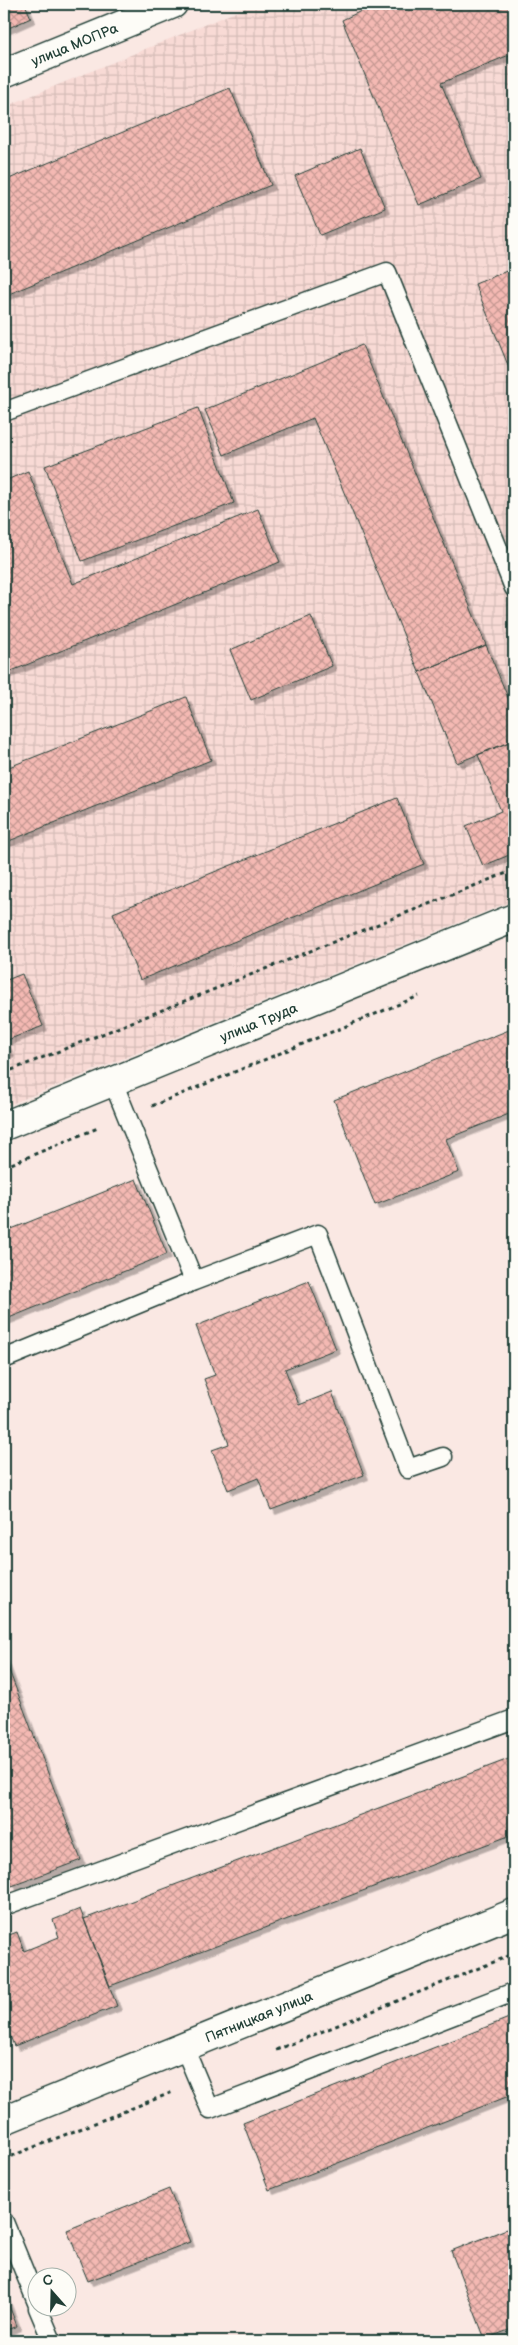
<svg xmlns="http://www.w3.org/2000/svg" width="518" height="2345" viewBox="0 0 518 2345" font-family="'Balsamiq Sans',sans-serif">
<style>
.industrial{fill:url(#industrial-grid)}
.building{fill:url(#building-cross-hatch);stroke:#1f3d34;filter:url(#shadow)}
.lines{fill:none;stroke-linecap:round;stroke-linejoin:round}
.lane-casing{stroke:#1f3d34;stroke-width:21}
.street-casing{stroke:#1f3d34;stroke-width:31}
.path{stroke:#1f3d34;stroke-width:3;stroke-dasharray:4 4;stroke-linecap:butt}
.lane{stroke:#fdfcf7;stroke-width:18}
.street{stroke:#fdfcf7;stroke-width:28}
.labels{text-anchor:middle;dominant-baseline:central;stroke-width:5;stroke-linejoin:round;paint-order:stroke}
.street-label{font-size:14px;fill:#1f3d34;stroke:#fdfcf7}
</style>
<defs>
<pattern id="industrial-grid" width="8" height="8" patternUnits="userSpaceOnUse" patternTransform="scale(1.25)"><rect width="8" height="8" fill="#f8dad5"/><path d="M0 4h8M4 0v8" fill="none" stroke="#d4bcb7"/></pattern>
<pattern id="building-cross-hatch" width="8" height="8" patternUnits="userSpaceOnUse" patternTransform="scale(1.25)"><rect width="8" height="8" fill="#f4b9b3"/><path d="M0 0l8 8M0 8l8-8" fill="none" stroke="#c59892"/></pattern>
<filter id="shadow"><feDropShadow dx="4.5" dy="4.5" stdDeviation="0" flood-color="#0004"/></filter>
</defs>
<rect width="100%" height="100%" fill="#fae8e3"/>
<filter id="ink" filterUnits="userSpaceOnUse"><feTurbulence type="fractalNoise" baseFrequency=".02" numOctaves="2"/><feDisplacementMap in="SourceGraphic" scale="10" xChannelSelector="R" yChannelSelector="G"/><feConvolveMatrix kernelMatrix="1 2 1 2 8 2 1 2 1" color-interpolation-filters="sRGB"/></filter>
<g filter="url(#ink)">
<path class="industrial" d="M 255,4 L 514,4 L 514,900 L 4,1107 L 4,107 Z"/>
<path class="building" d="M 4,4 L 25,4 L 31,18 L 4,30 Z
M 376,4 L 514,4 L 514,53 L 441,83 L 481,179 L 419,205 L 342,20 Z
M 230,88 L 271,185 L 4,296 L 4,181 Z
M 360,148 L 385,208 L 320,235 L 295,176 Z
M 514,268 L 514,374 L 512,375 L 475,284 Z
M 362,345 L 486,645 L 419,672 L 313,418 L 224,455 L 205,410 Z
M 198,408 L 234,503 L 82,561 L 45,466 Z
M 28,471 L 73,584 L 258,509 L 280,562 L 4,674 L 4,481 Z
M 311,616 L 332,666 L 251,700 L 230,650 Z
M 486,645 L 514,712 L 514,740 L 457,763 L 419,672 Z
M 186,697 L 211,760 L 4,843 L 4,769 Z
M 514,740 L 514,853 L 483,866 L 466,826 L 501,811 L 478,755 Z
M 397,798 L 424,864 L 140,980 L 113,913 Z
M 22,974 L 43,1026 L 5,1041 L 10,1052 L 4,1055 L 4,981 Z
M 514,1028 L 514,1112 L 446,1139 L 459,1172 L 375,1205 L 334,1100 Z
M 136,1179 L 167,1254 L 4,1320 L 4,1232 Z
M 309,1281 L 336,1349 L 285,1369 L 299,1405 L 332,1392 L 364,1475 L 271,1510 L 258,1478 L 228,1490 L 212,1450 L 229,1444 L 204,1379 L 215,1375 L 196,1326 Z
M 4,1657 L 81,1860 L 12,1886 L 4,1864 Z
M 514,1757 L 514,1834 L 110,1986 L 84,1919 Z
M 80,1909 L 117,2006 L 14,2046 L 4,2020 L 4,1937 L 17,1932 L 24,1951 L 59,1937 L 53,1920 Z
M 514,2016 L 514,2094 L 269,2190 L 243,2123 Z
M 169,2189 L 190,2242 L 88,2281 L 67,2230 Z
M 514,2226 L 514,2328 L 485,2339 L 451,2251 Z
M 4,2293 L 17,2326 L 4,2331 Z"/>
<g class="lines">
<defs>
<path id="lane" d="M 4,412 L 387,272 L 514,588
M 194,1281 L 318,1234 L 408,1469 L 443,1457
M 4,1359 L 194,1281 L 113,1082
M 4,1906 L 514,1719
M 184,2047 L 210,2109 L 514,1992
M 4,2222 L 38,2305
M 38,2308 L 52,2341"/>
<g id="street">
<path id="s1" d="M 4,73 L 173,4"/>
<path id="s2" d="M 4,1126 L 514,918"/>
<path id="s3" d="M 4,2120 L 514,1913"/>
</g>
</defs>
<use href="#lane" class="lane-casing"/>
<use href="#street" class="street-casing"/>
<path class="path" d="M 4,1073 L 514,870
M 152,1106 L 419,996
M 4,1167 L 100,1127
M 276,2050 L 514,1954
M 4,2159 L 173,2092"/>
<use href="#lane" class="lane"/>
<use href="#street" class="street"/>
</g>
</g>
<g class="labels">
<g class="street-label">
<text stroke="none"><textPath href="#s1" startOffset="76">улица МОПРа</textPath></text>
<text stroke="none"><textPath href="#s2" startOffset="275">улица Труда</textPath></text>
<text stroke="none"><textPath href="#s3" startOffset="275">Пятницкая улица</textPath></text>
</g>
</g>
<rect width="518" height="2345" fill="none" stroke="#fdfcf7" stroke-width="20"/>
<rect x="10" y="10" width="498" height="2325" fill="none" stroke="#1f3d34" stroke-width="2" filter="url(#ink)"/>
<g transform="translate(52 2292) rotate(340)"><circle r="24" fill="#fdfcf7" stroke="#a4b0a9"/>
<path d="M0-4L9 19L0 12L-9 19Z" fill="#1f3d34"/>
<text y="-8" font-size="14" font-weight="bold" text-anchor="middle" fill="#1f3d34">С</text>
</g>
</svg>
